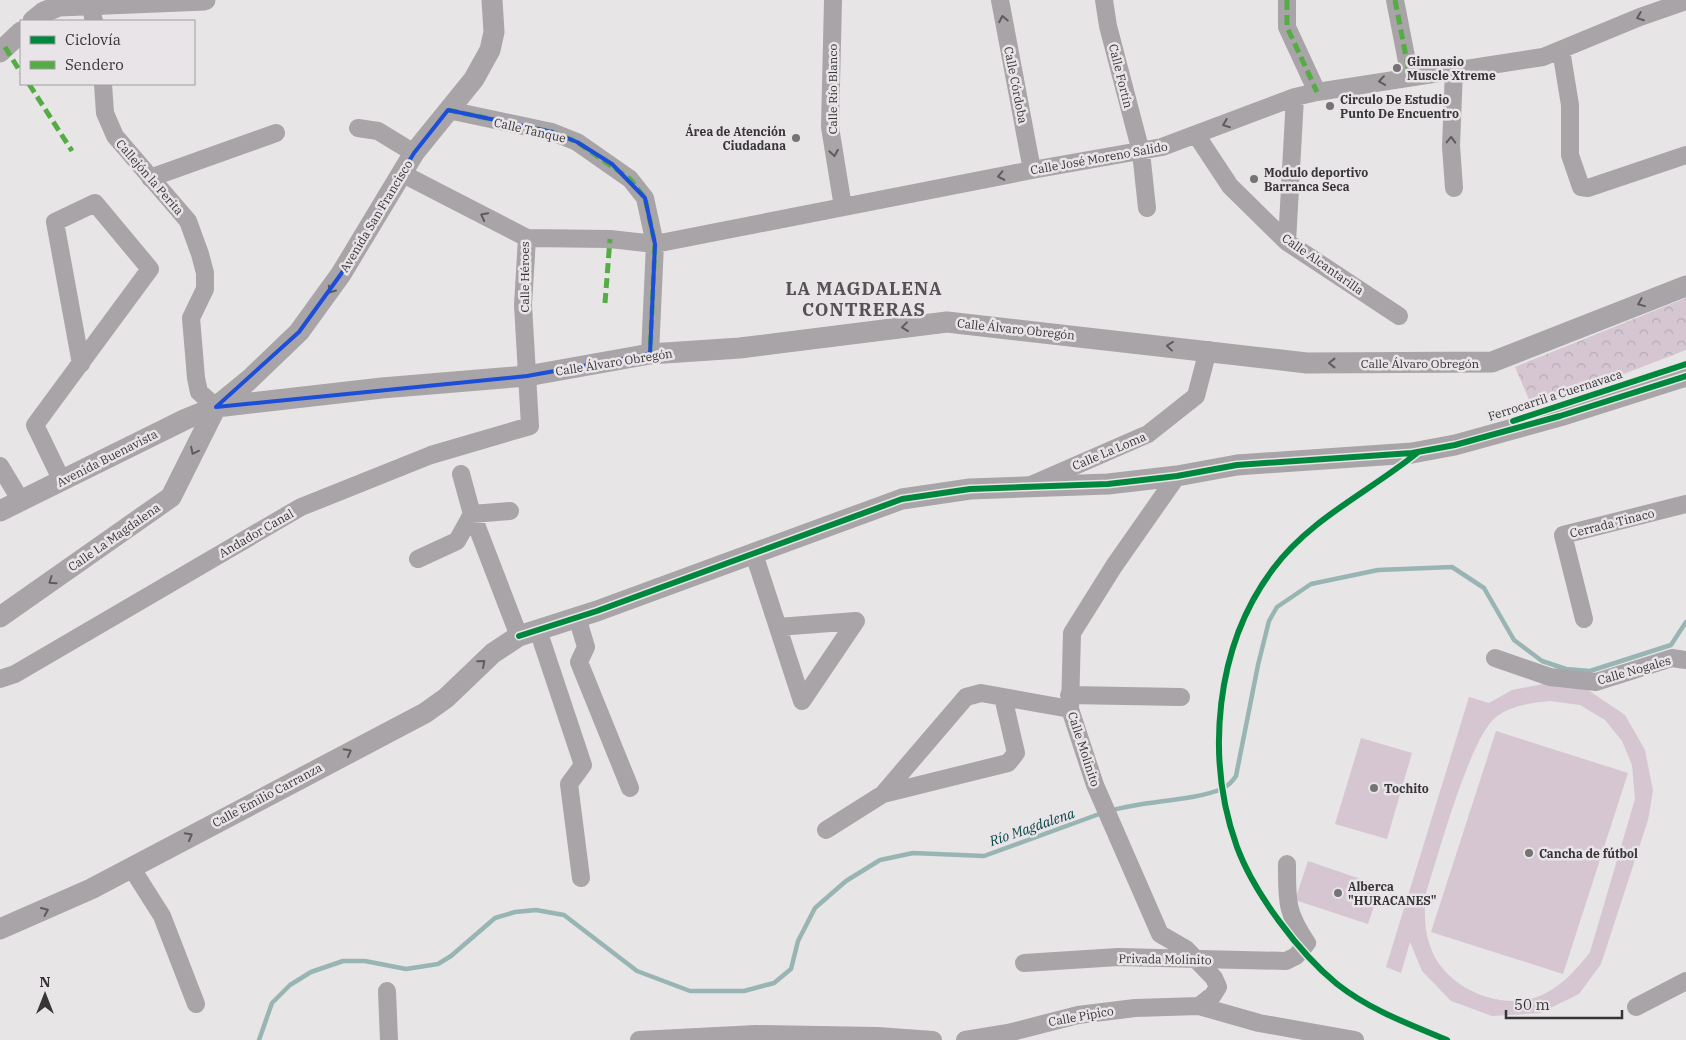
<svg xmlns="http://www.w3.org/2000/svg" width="1686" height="1040" viewBox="0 0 1686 1040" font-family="'IBM Plex Serif',serif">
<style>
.park{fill:url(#park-crowns)}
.pitch{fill:#d5c6d2;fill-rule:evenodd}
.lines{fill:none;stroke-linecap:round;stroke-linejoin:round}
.stream{stroke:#99b5b3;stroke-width:4.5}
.minor{stroke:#a8a4a7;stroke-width:18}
.tertiary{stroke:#a8a4a7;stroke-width:21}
.quiet{stroke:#55ac45;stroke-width:5;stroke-dasharray:10 5;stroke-linecap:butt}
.cycleway-casing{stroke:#e8e4e7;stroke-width:9}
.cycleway{stroke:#00873e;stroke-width:6}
.oneway{stroke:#5f5c5e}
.marked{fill:none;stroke:#1d4ed8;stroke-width:4;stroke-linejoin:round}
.poi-dot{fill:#757374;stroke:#e8e4e7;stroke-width:2}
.labels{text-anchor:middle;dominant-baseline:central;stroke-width:5;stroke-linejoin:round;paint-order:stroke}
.poi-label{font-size:12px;font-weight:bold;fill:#373537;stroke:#e8e4e7;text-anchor:start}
.street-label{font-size:12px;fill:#373537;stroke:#e8e4e7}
.water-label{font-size:14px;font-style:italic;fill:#064644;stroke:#e8e4e7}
.district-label{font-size:18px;font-weight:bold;letter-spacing:1px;fill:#555154;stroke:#e8e4e7}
</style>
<defs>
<pattern id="park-crowns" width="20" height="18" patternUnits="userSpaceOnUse" patternTransform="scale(1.25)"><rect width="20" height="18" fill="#d5c6d2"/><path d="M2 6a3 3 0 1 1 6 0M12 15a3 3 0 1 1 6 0" fill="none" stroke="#b7abb5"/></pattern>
</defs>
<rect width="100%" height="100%" fill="#e7e5e6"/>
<path class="park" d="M 1686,298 L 1686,350 L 1533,409 L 1515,367 Z"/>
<path class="pitch" d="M 1548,683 L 1588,690 L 1625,715 L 1645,750 L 1653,791 L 1648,820 L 1601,964 L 1579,994 L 1540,1013 L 1492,1016 L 1451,1001 L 1422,971 L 1410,942 L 1401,973 L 1386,967 L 1469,697 L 1489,703 L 1512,690 ZM 1550,701 L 1580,705 L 1605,720 L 1622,741 L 1632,765 L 1635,799 L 1590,952 C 1575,972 1556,992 1531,999 C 1492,1008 1443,985 1430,946 C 1424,929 1424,911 1426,893 C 1438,856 1470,737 1496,717 C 1513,705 1530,703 1550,701 Z
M 1496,731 L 1628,773 L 1563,974 L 1431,932 Z
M 1361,738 L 1412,753 L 1387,839 L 1335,824 Z
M 1308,861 L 1381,886 L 1368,924 L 1295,900 Z"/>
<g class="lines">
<path class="stream" d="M 1110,811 C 1146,800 1189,802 1222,789 C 1228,786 1232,782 1236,776 L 1258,665 L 1269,621 L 1277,607 L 1311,584 L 1378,570 L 1452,567 L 1484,588 L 1514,640 L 1542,661 L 1566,669 L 1590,671 L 1671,645 L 1686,622
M 259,1040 L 272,1003 L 290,985 L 311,972 L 343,961 L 365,961 L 406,969 L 438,964 L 451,956 L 495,918 L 515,912 L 536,910 L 564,915 L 637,971 L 690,991 L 744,991 L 774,983 L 791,969 L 798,941 L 815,908 L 846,881 L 880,860 L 913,853 L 984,856 L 1102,813"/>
<path class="minor" d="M 89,0 L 94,21
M 833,0 L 830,127 L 843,207
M 1000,0 L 1032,170
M 1104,0 L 1108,26 L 1141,152 L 1147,208
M 1287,0 L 1287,27 L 1317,92
M 1395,0 L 1410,77
M 1561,50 L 1570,105 L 1570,155 L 1581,187 L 1588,188 L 1686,155
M 1454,70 L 1451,146 L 1454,188
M 103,84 L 105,113 L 115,136 L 188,221 L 200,254 L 205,273 L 205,289 L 191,318 L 196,378 L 199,392 L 216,407
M 448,110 L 552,132 L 577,142 L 630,179 L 645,198 L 655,244 L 650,354
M 358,128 L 378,131 L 414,153
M 1197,136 L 1230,186 L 1287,242 L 1399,316
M 401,173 L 527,238 L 610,239 L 655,244 L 1032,170 L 1162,147 L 1295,97 L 1317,92 L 1543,57 L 1640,17 L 1686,1
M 150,178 L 276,133
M 1287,242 L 1295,97
M 0,466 L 21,501
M 461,474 L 472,514 L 519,636
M 1177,476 L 1114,566 L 1072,633 L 1070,709 L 1095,785 L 1160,934 L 1186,949 L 1214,978 L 1218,987 L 1213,995 L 1199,1006
M 62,481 L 35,425 L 150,269 L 95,203 L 55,222 L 81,364
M 1031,485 L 1148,434 L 1196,396 L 1208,350
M 754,554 L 802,701
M 418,559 L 457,541 L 472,514 L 510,511
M 577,617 L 586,647 L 579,662 L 630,788
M 1584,619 L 1563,535 L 1686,504
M 778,627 L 856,621 L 802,701
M 538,630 L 583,765 L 569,784 L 581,878
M 1495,658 L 1550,677 L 1596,682 L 1672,658 L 1686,660
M 0,679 L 15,674 L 301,507 L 431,455 L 530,426 L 523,305 L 527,238
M 1069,695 L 1181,697
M 883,794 L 1008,763 L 1016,753 L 1003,697
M 826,830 L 883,794 L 966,697 L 981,693 L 1070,709
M 131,867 L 162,916 L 196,1004
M 1024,963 L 1118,957 L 1286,961 L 1296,956 L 1307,943 C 1286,912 1287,901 1287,864
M 387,991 L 389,1040
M 1636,1007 L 1686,981
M 639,1040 L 756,1034 L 877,1036 L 933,1040
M 965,1040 L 1008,1033 L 1078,1015 L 1135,1008 L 1199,1006 L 1259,1023 L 1355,1040"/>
<path class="tertiary" d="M 33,21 L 44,12 L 59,6 L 205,0
M 0,52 L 21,32
M 0,511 L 186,419 L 216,407 L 382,388 L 527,376 L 650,354 L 740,348 L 947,322 L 1307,363 L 1492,362 L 1686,286
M 0,617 L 171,497 L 216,407 L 249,380 L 299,332 L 341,274 L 414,153 L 474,79 L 490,50 L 494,32 L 492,0
M 0,929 L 91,889 L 425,713 L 446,698 L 493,653 L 519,636 L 597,611 L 902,499 L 970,489 L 1108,484 L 1177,476 L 1237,465 L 1412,453 L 1455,445 L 1560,416 L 1686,376"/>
<path class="quiet" d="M 1287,0 L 1287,27 L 1317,92
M 1395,0 L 1410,77
M 5,47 L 21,73
M 29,84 L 72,151
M 448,110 L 552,132 L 577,142 L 630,179 L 645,198 L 655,244 L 650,354
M 605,303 L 610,239"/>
<defs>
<path id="cycleway" d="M 1513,421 L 1686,364
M 1417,453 C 1369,492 1311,518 1273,569 C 1215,646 1205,758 1237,847 C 1254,893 1299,953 1337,984 C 1370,1010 1409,1024 1447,1040
M 519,636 L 597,611 L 902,499 L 970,489 L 1108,484 L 1177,476 L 1237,465 L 1412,453 L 1455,445 L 1560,416 L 1686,376"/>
</defs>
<use href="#cycleway" class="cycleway-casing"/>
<use href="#cycleway" class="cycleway"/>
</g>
<defs><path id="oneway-chevron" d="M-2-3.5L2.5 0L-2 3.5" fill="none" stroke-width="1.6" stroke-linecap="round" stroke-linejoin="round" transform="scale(1.25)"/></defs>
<g class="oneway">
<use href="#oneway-chevron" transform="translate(1640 17) rotate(159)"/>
<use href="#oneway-chevron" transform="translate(1003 19) rotate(-101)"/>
<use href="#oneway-chevron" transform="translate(1382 81) rotate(172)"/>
<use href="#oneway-chevron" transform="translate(1226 124) rotate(159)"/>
<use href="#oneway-chevron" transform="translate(1451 140) rotate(-88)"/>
<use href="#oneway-chevron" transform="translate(834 153) rotate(81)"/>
<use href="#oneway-chevron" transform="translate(1001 176) rotate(168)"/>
<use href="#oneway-chevron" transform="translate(484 216) rotate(-153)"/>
<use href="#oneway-chevron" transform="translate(331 290) rotate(125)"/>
<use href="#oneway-chevron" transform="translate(1641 303) rotate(158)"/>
<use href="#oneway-chevron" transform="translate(905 327) rotate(173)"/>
<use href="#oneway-chevron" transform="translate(1170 346) rotate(-174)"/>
<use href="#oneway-chevron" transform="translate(1332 363) rotate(180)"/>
<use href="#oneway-chevron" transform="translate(194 451) rotate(116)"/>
<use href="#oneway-chevron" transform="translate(52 581) rotate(145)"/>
<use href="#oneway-chevron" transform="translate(482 663) rotate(-41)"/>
<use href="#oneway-chevron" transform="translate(348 752) rotate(-28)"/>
<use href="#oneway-chevron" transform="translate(189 836) rotate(-28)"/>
<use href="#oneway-chevron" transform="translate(45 911) rotate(-24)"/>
</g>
<path class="marked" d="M 448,110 L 552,132 L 577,142 L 612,164 L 645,198 L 655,244 L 650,354 L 527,376 L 216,407 L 299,332 L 341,274 L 414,153 Z"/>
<g class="poi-dot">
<circle cx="1397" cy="68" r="5"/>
<circle cx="1330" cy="106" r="5"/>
<circle cx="796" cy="138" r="5"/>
<circle cx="1254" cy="179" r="5"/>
<circle cx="1374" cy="788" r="5"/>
<circle cx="1529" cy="853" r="5"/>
<circle cx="1338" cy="893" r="5"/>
</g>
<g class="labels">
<g class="poi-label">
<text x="1407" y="61">Gimnasio<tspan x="1407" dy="14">Muscle Xtreme</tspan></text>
<text x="1340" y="99">Circulo De Estudio<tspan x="1340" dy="14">Punto De Encuentro</tspan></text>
<text x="786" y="131" text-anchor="end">Área de Atención<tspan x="786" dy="14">Ciudadana</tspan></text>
<text x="1264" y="172">Modulo deportivo<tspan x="1264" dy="14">Barranca Seca</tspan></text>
<text x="1384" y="788">Tochito</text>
<text x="1539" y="853">Cancha de fútbol</text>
<text x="1348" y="886">Alberca<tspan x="1348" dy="14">"HURACANES"</tspan></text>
</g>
<g class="street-label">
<text transform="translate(1121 76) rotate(76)">Calle Fortín</text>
<text transform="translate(1016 85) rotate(79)">Calle Córdoba</text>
<text transform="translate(832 89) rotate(-90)">Calle Río Blanco</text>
<text transform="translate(530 130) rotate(13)">Calle Tanque</text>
<text transform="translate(1099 158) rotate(-10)">Calle José Moreno Salido</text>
<text transform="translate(150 177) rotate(49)">Callejón la Perita</text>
<text transform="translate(376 216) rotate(-59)">Avenida San Francisco</text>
<text transform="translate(1323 264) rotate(35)">Calle Alcantarilla</text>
<text transform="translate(524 277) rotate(-90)">Calle Héroes</text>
<text transform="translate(1016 329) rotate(6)">Calle Álvaro Obregón</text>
<text transform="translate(614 362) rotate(-9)">Calle Álvaro Obregón</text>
<text x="1420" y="363">Calle Álvaro Obregón</text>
<text transform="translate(1555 395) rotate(-18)">Ferrocarril a Cuernavaca</text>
<text transform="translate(1109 451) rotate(-23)">Calle La Loma</text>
<text transform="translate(107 458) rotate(-27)">Avenida Buenavista</text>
<text transform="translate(1612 523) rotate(-14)">Cerrada Tinaco</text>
<text transform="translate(256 533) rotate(-30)">Andador Canal</text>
<text transform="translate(114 537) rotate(-35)">Calle La Magdalena</text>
<text transform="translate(1634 670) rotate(-16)">Calle Nogales</text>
<text transform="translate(1084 749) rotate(72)">Calle Molinito</text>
<text transform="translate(267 795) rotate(-28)">Calle Emilio Carranza</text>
<text transform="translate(1165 959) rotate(1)">Privada Molinito</text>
<text transform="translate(1081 1016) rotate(-10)">Calle Pipico</text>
</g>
<g class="water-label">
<text transform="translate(1032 827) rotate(-19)">Río Magdalena</text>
</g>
<g class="district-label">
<text x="864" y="288">LA MAGDALENA<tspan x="864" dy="21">CONTRERAS</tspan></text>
</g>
</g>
<rect x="20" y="20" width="175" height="65" fill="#e8e4e7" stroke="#a19ea1"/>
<rect x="30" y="36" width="25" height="8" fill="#00873e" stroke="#a19ea1"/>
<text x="65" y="45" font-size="15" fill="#373537">Ciclovía</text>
<rect x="30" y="61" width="25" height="8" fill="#55ac45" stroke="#a19ea1"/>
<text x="65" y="70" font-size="15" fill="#373537">Sendero</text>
<g transform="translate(45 995)" stroke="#e8e4e7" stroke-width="4" paint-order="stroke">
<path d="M0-4L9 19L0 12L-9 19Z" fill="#373537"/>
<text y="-8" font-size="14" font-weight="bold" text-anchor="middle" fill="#373537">N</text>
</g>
<path d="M1506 1010v8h116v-8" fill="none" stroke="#373537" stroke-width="2.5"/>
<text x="1514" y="1010" font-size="15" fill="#373537" stroke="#e8e4e7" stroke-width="4" paint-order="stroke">50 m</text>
</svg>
